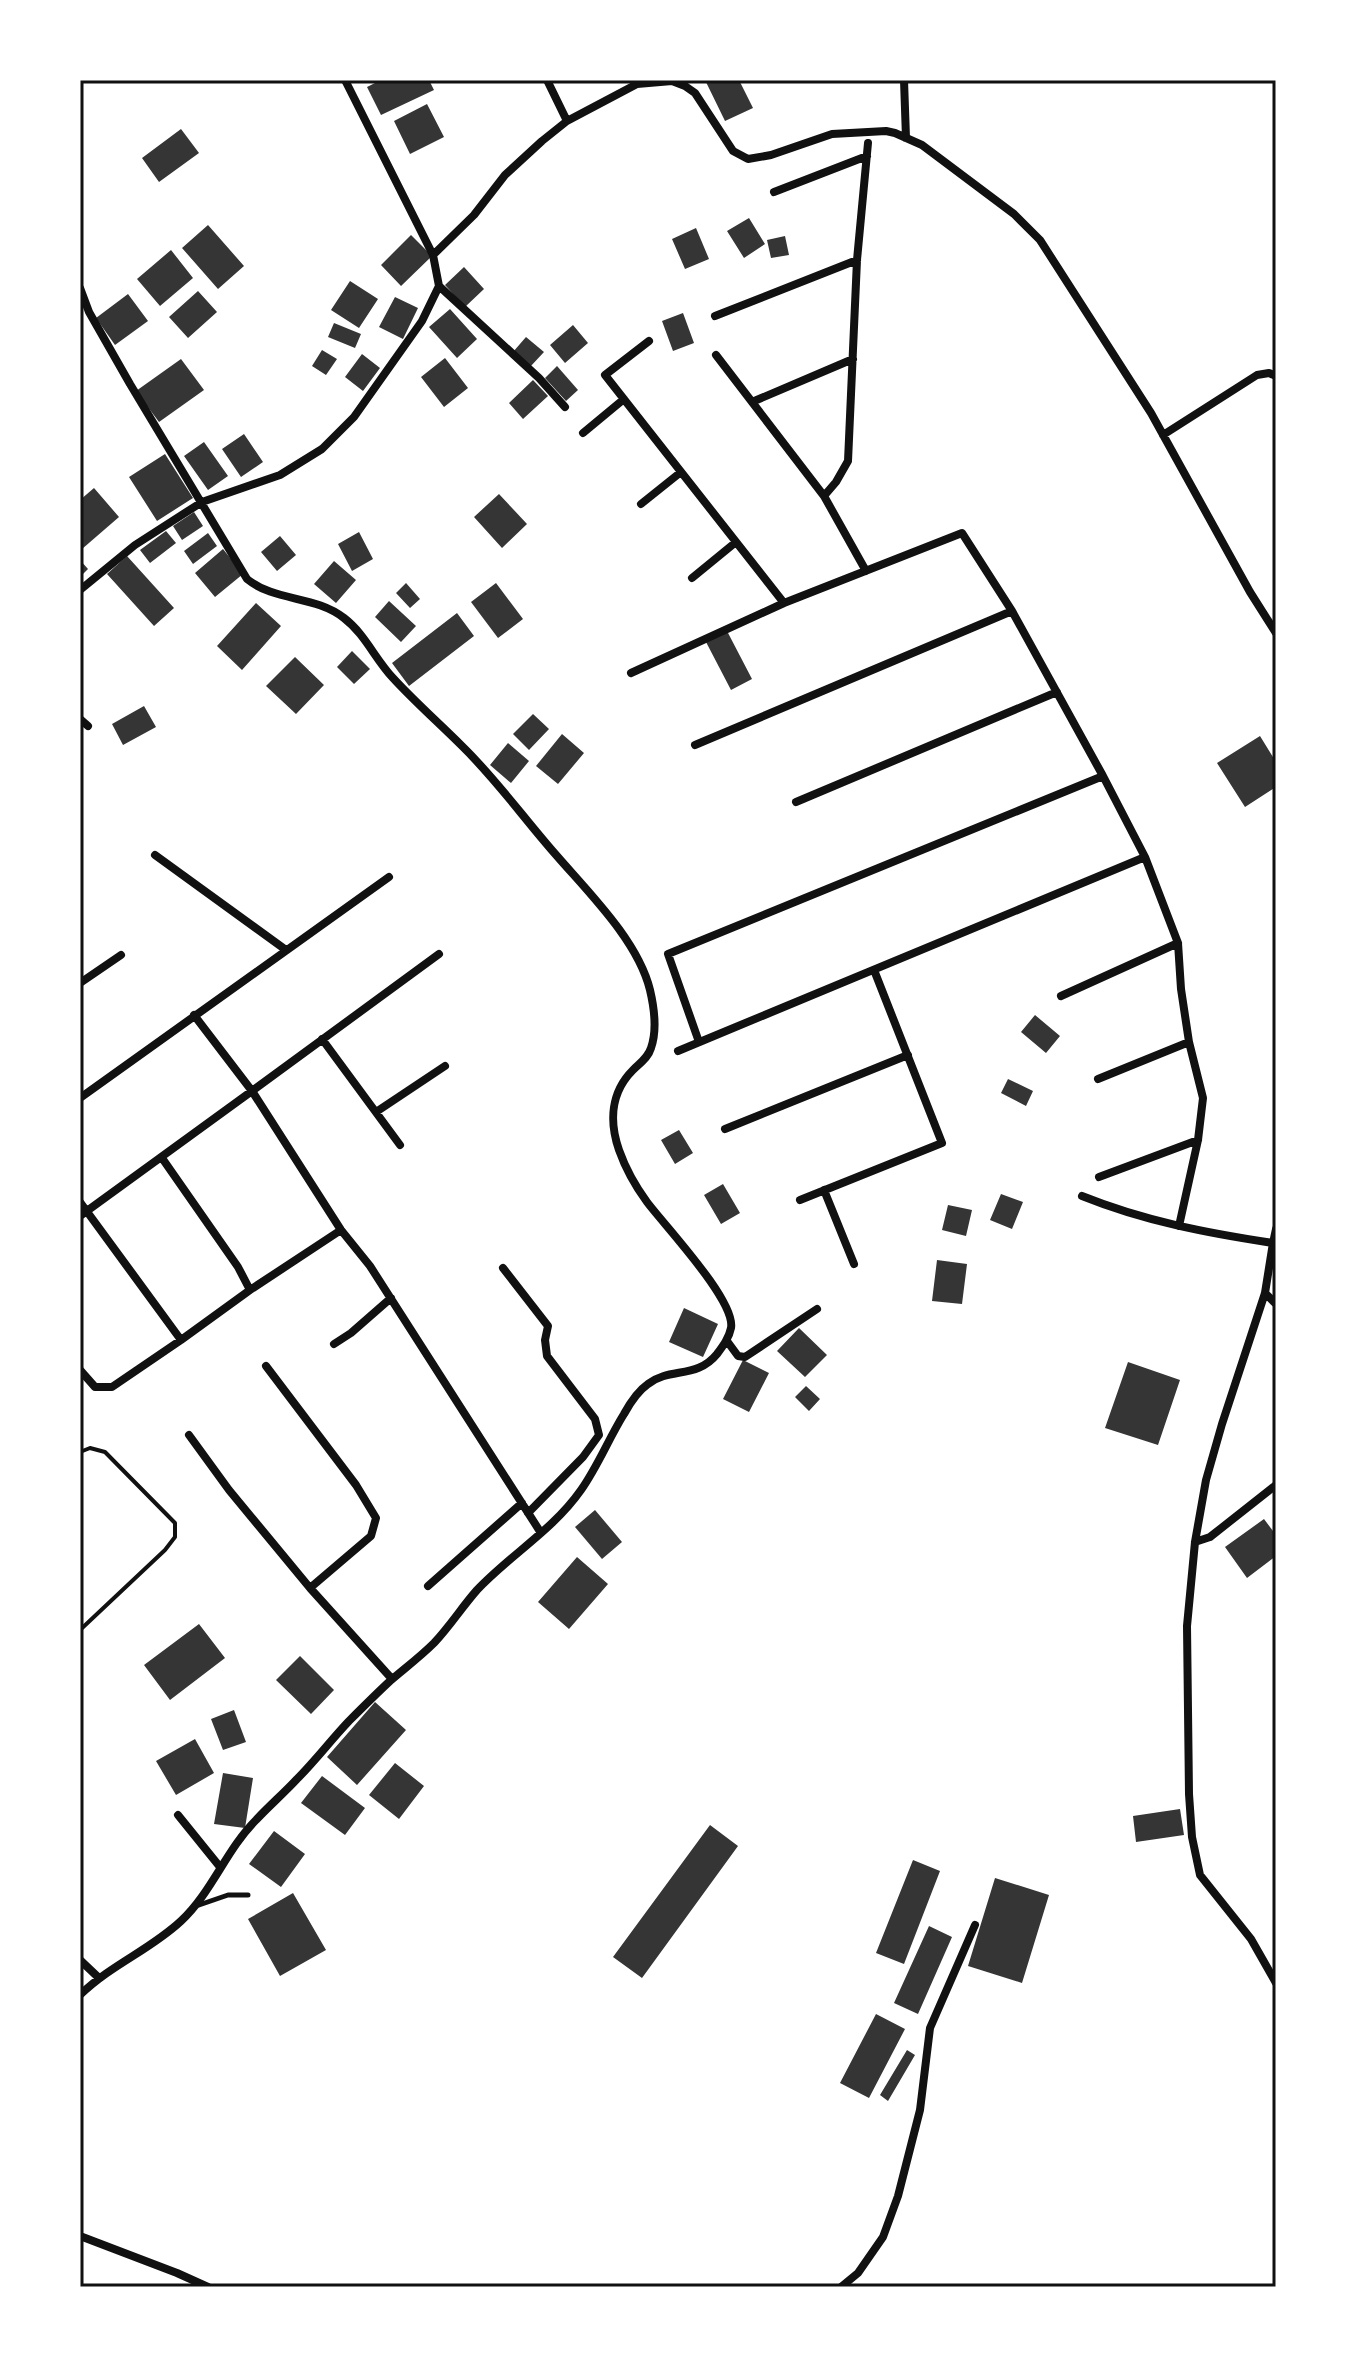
<svg xmlns="http://www.w3.org/2000/svg" width="1356" height="2367" viewBox="0 0 1356 2367" font-family="Barlow,sans-serif">
<style>
.building{fill:#353535}
.lines{fill:none;stroke-linecap:round;stroke-linejoin:round}
.path{stroke:#111;stroke-width:4}
.service{stroke:#111;stroke-width:5}
.minor{stroke:#111;stroke-width:8}
.neatline{fill:none;stroke:#111;stroke-width:3}
</style>
<rect width="100%" height="100%" fill="#fff"/>
<path class="building" d="M 381,80 L 429,80 L 434,90 L 381,115 L 367,87 Z
M 705,80 L 739,80 L 753,108 L 725,121 Z
M 427,104 L 444,137 L 410,154 L 394,121 Z
M 181,129 L 199,153 L 159,182 L 142,158 Z
M 749,218 L 765,244 L 744,258 L 727,231 Z
M 208,225 L 244,266 L 218,289 L 182,248 Z
M 696,228 L 709,259 L 685,269 L 672,239 Z
M 411,235 L 432,256 L 401,286 L 381,265 Z
M 785,236 L 789,255 L 771,258 L 767,240 Z
M 171,250 L 193,278 L 160,306 L 137,279 Z
M 464,267 L 484,289 L 465,307 L 445,285 Z
M 350,281 L 378,299 L 359,328 L 331,310 Z
M 198,291 L 217,312 L 188,338 L 169,317 Z
M 128,294 L 148,321 L 115,345 L 96,318 Z
M 395,297 L 418,308 L 403,339 L 379,327 Z
M 450,309 L 477,339 L 457,358 L 429,327 Z
M 683,313 L 694,343 L 673,351 L 662,321 Z
M 334,323 L 361,334 L 355,348 L 328,337 Z
M 573,325 L 588,343 L 565,363 L 550,345 Z
M 526,337 L 544,352 L 530,367 L 513,352 Z
M 322,350 L 337,359 L 326,375 L 312,366 Z
M 362,354 L 380,368 L 363,391 L 345,377 Z
M 445,358 L 468,388 L 444,407 L 421,377 Z
M 181,359 L 204,390 L 159,422 L 136,391 Z
M 557,366 L 578,390 L 566,401 L 545,378 Z
M 533,380 L 548,396 L 523,419 L 509,403 Z
M 244,434 L 263,462 L 241,477 L 222,449 Z
M 204,442 L 228,476 L 208,490 L 184,456 Z
M 165,454 L 193,498 L 157,521 L 129,477 Z
M 94,488 L 119,517 L 82,549 L 80,547 L 80,500 Z
M 499,494 L 527,524 L 502,548 L 474,517 Z
M 194,512 L 203,526 L 182,540 L 173,526 Z
M 166,531 L 176,543 L 150,563 L 140,550 Z
M 359,532 L 373,559 L 352,571 L 338,544 Z
M 208,533 L 217,546 L 193,564 L 184,551 Z
M 280,536 L 296,555 L 277,571 L 261,552 Z
M 223,549 L 243,574 L 215,597 L 195,573 Z
M 127,556 L 174,608 L 154,626 L 107,574 Z
M 80,560 L 88,569 L 80,577 Z
M 334,561 L 356,580 L 336,603 L 314,584 Z
M 406,583 L 420,599 L 410,608 L 396,593 Z
M 496,583 L 523,619 L 498,638 L 471,602 Z
M 389,601 L 416,626 L 401,642 L 375,617 Z
M 256,603 L 281,626 L 242,670 L 217,646 Z
M 457,613 L 474,636 L 409,686 L 392,663 Z
M 727,631 L 752,679 L 731,690 L 706,642 Z
M 352,651 L 370,669 L 354,684 L 337,667 Z
M 295,657 L 324,685 L 296,714 L 266,686 Z
M 144,706 L 156,727 L 123,745 L 112,724 Z
M 533,714 L 549,729 L 529,750 L 513,734 Z
M 562,734 L 584,753 L 558,784 L 536,766 Z
M 1260,736 L 1276,762 L 1276,787 L 1245,807 L 1217,763 Z
M 508,743 L 529,761 L 511,783 L 490,765 Z
M 1035,1015 L 1060,1036 L 1046,1053 L 1021,1032 Z
M 1008,1079 L 1033,1091 L 1026,1106 L 1001,1093 Z
M 679,1130 L 693,1153 L 675,1164 L 661,1140 Z
M 723,1184 L 740,1213 L 721,1224 L 704,1195 Z
M 1001,1194 L 1023,1202 L 1012,1229 L 990,1220 Z
M 948,1205 L 972,1210 L 966,1236 L 942,1230 Z
M 937,1260 L 967,1264 L 962,1304 L 932,1301 Z
M 684,1308 L 718,1324 L 703,1357 L 669,1342 Z
M 799,1328 L 827,1355 L 805,1377 L 777,1351 Z
M 743,1360 L 769,1373 L 749,1412 L 723,1399 Z
M 1128,1362 L 1180,1380 L 1158,1445 L 1105,1428 Z
M 806,1386 L 820,1399 L 809,1411 L 795,1397 Z
M 595,1510 L 622,1542 L 602,1559 L 575,1527 Z
M 1264,1519 L 1276,1535 L 1276,1556 L 1247,1578 L 1225,1547 Z
M 577,1557 L 608,1584 L 569,1629 L 538,1602 Z
M 199,1624 L 225,1658 L 170,1700 L 144,1665 Z
M 300,1656 L 334,1690 L 311,1714 L 276,1680 Z
M 375,1702 L 406,1730 L 357,1785 L 327,1757 Z
M 234,1710 L 246,1742 L 223,1750 L 211,1719 Z
M 195,1739 L 214,1773 L 176,1795 L 156,1761 Z
M 395,1763 L 424,1786 L 399,1819 L 369,1795 Z
M 223,1773 L 253,1778 L 245,1828 L 214,1824 Z
M 322,1776 L 365,1808 L 345,1835 L 301,1803 Z
M 1180,1809 L 1184,1835 L 1136,1842 L 1133,1816 Z
M 710,1825 L 738,1846 L 642,1978 L 613,1957 Z
M 274,1831 L 305,1854 L 281,1887 L 249,1864 Z
M 913,1860 L 940,1871 L 904,1964 L 876,1953 Z
M 995,1878 L 1049,1895 L 1022,1983 L 968,1966 Z
M 293,1893 L 326,1950 L 280,1976 L 248,1919 Z
M 929,1926 L 952,1937 L 918,2014 L 894,2003 Z
M 876,2014 L 905,2029 L 869,2098 L 840,2083 Z
M 907,2050 L 915,2055 L 888,2101 L 880,2095 Z"/>
<g class="lines">
<path class="path" d="M 80,1452 L 90,1448 L 105,1452 L 175,1523 L 175,1537 L 165,1550 L 80,1630"/>
<path class="service" d="M 199,1905 L 228,1895 L 248,1895"/>
<path class="minor" d="M 547,80 L 567,121
M 904,80 L 906,138
M 774,192 L 867,156
M 433,255 L 474,215 L 505,175 L 542,141 L 567,121 L 637,84 L 672,81 L 685,86 L 695,93 L 733,151 L 748,159 L 771,155 L 832,134 L 886,131 L 895,133 L 922,145 L 1014,214 L 1040,240 L 1151,413 L 1250,592 L 1276,633
M 439,286 L 539,378 L 565,407
M 80,288 L 89,312 L 130,384 L 247,579 C 275,602 315,595 344,618 C 365,634 375,659 393,678 C 415,702 439,723 462,746 C 497,780 525,820 557,856 C 589,893 638,941 650,990 C 654,1007 657,1031 651,1048 C 648,1058 640,1063 633,1070 C 611,1092 609,1121 619,1150 C 625,1167 636,1187 647,1202 C 665,1226 736,1301 731,1328 C 729,1338 723,1346 717,1354 C 697,1379 670,1367 648,1384 C 638,1391 630,1403 624,1414 C 609,1438 598,1466 581,1490 C 553,1530 510,1555 477,1590 C 462,1607 450,1626 434,1643 C 420,1657 405,1668 390,1681 C 376,1694 362,1708 349,1721 C 331,1740 315,1761 297,1779 C 284,1793 269,1806 256,1820 C 226,1850 212,1892 181,1921 C 150,1950 112,1964 80,1995
M 715,316 L 857,260
M 649,341 L 605,375 L 784,603
M 716,355 L 824,496
M 752,402 L 853,359
M 583,433 L 624,399
M 1163,435 L 1257,375 L 1269,373 L 1276,376
M 641,504 L 681,472
M 866,571 L 824,496 L 836,482 L 848,461 L 857,260 L 868,143
M 692,578 L 736,542
M 80,590 L 135,545 L 202,502 L 280,475 L 322,449 L 354,417 L 422,321 L 439,286 L 433,255 L 345,80
M 631,673 L 784,603 L 962,533 L 1012,611 L 1103,776 L 1145,857 L 1178,943 L 1181,989 L 1189,1042 L 1203,1098 L 1198,1140 L 1179,1226
M 80,719 L 88,726
M 695,745 L 1012,611
M 796,802 L 1057,692
M 155,855 L 286,950
M 80,983 L 121,955
M 1061,996 L 1178,943
M 194,1015 L 252,1091 L 439,954
M 322,1039 L 400,1145
M 699,1042 L 668,954 L 1103,776
M 678,1051 L 1145,857
M 1098,1079 L 1189,1042
M 80,1098 L 389,877
M 376,1112 L 445,1066
M 725,1129 L 908,1055
M 1099,1177 L 1198,1140
M 824,1190 L 854,1264
M 1082,1196 C 1144,1221 1207,1233 1273,1243 L 1265,1293 L 1222,1424 L 1206,1480 L 1195,1542 L 1187,1626 L 1189,1794 L 1192,1837 L 1200,1875 L 1251,1939 L 1276,1983
M 800,1200 L 942,1143 L 874,970
M 80,1202 L 181,1340 L 250,1290 L 238,1267 L 162,1158
M 80,1216 L 252,1091 L 341,1230 L 370,1266 L 541,1533
M 1273,1243 L 1276,1229
M 503,1268 L 548,1326 L 545,1340 L 547,1356 L 595,1419 L 599,1435 L 583,1457 L 528,1513
M 250,1290 L 341,1230
M 1265,1293 L 1276,1304
M 727,1341 L 738,1356 L 745,1357 L 817,1309
M 334,1344 L 351,1333 L 391,1298
M 266,1366 L 356,1485 L 376,1518 L 371,1536 L 310,1588
M 80,1370 L 95,1387 L 112,1387 L 181,1340
M 189,1435 L 229,1490 L 310,1588 L 392,1679
M 1195,1542 L 1210,1537 L 1276,1485
M 428,1586 L 522,1503
M 178,1815 L 220,1867
M 80,1960 L 99,1978
M 80,2236 L 177,2273 L 208,2287
M 841,2287 L 858,2273 L 883,2237 L 898,2196 L 920,2110 L 930,2028 L 975,1925"/>
</g>
<rect width="1356" height="2367" fill="none" stroke="#ffffff" stroke-width="164"/>
<rect x="82" y="82" width="1192" height="2203" class="neatline"/>
</svg>
